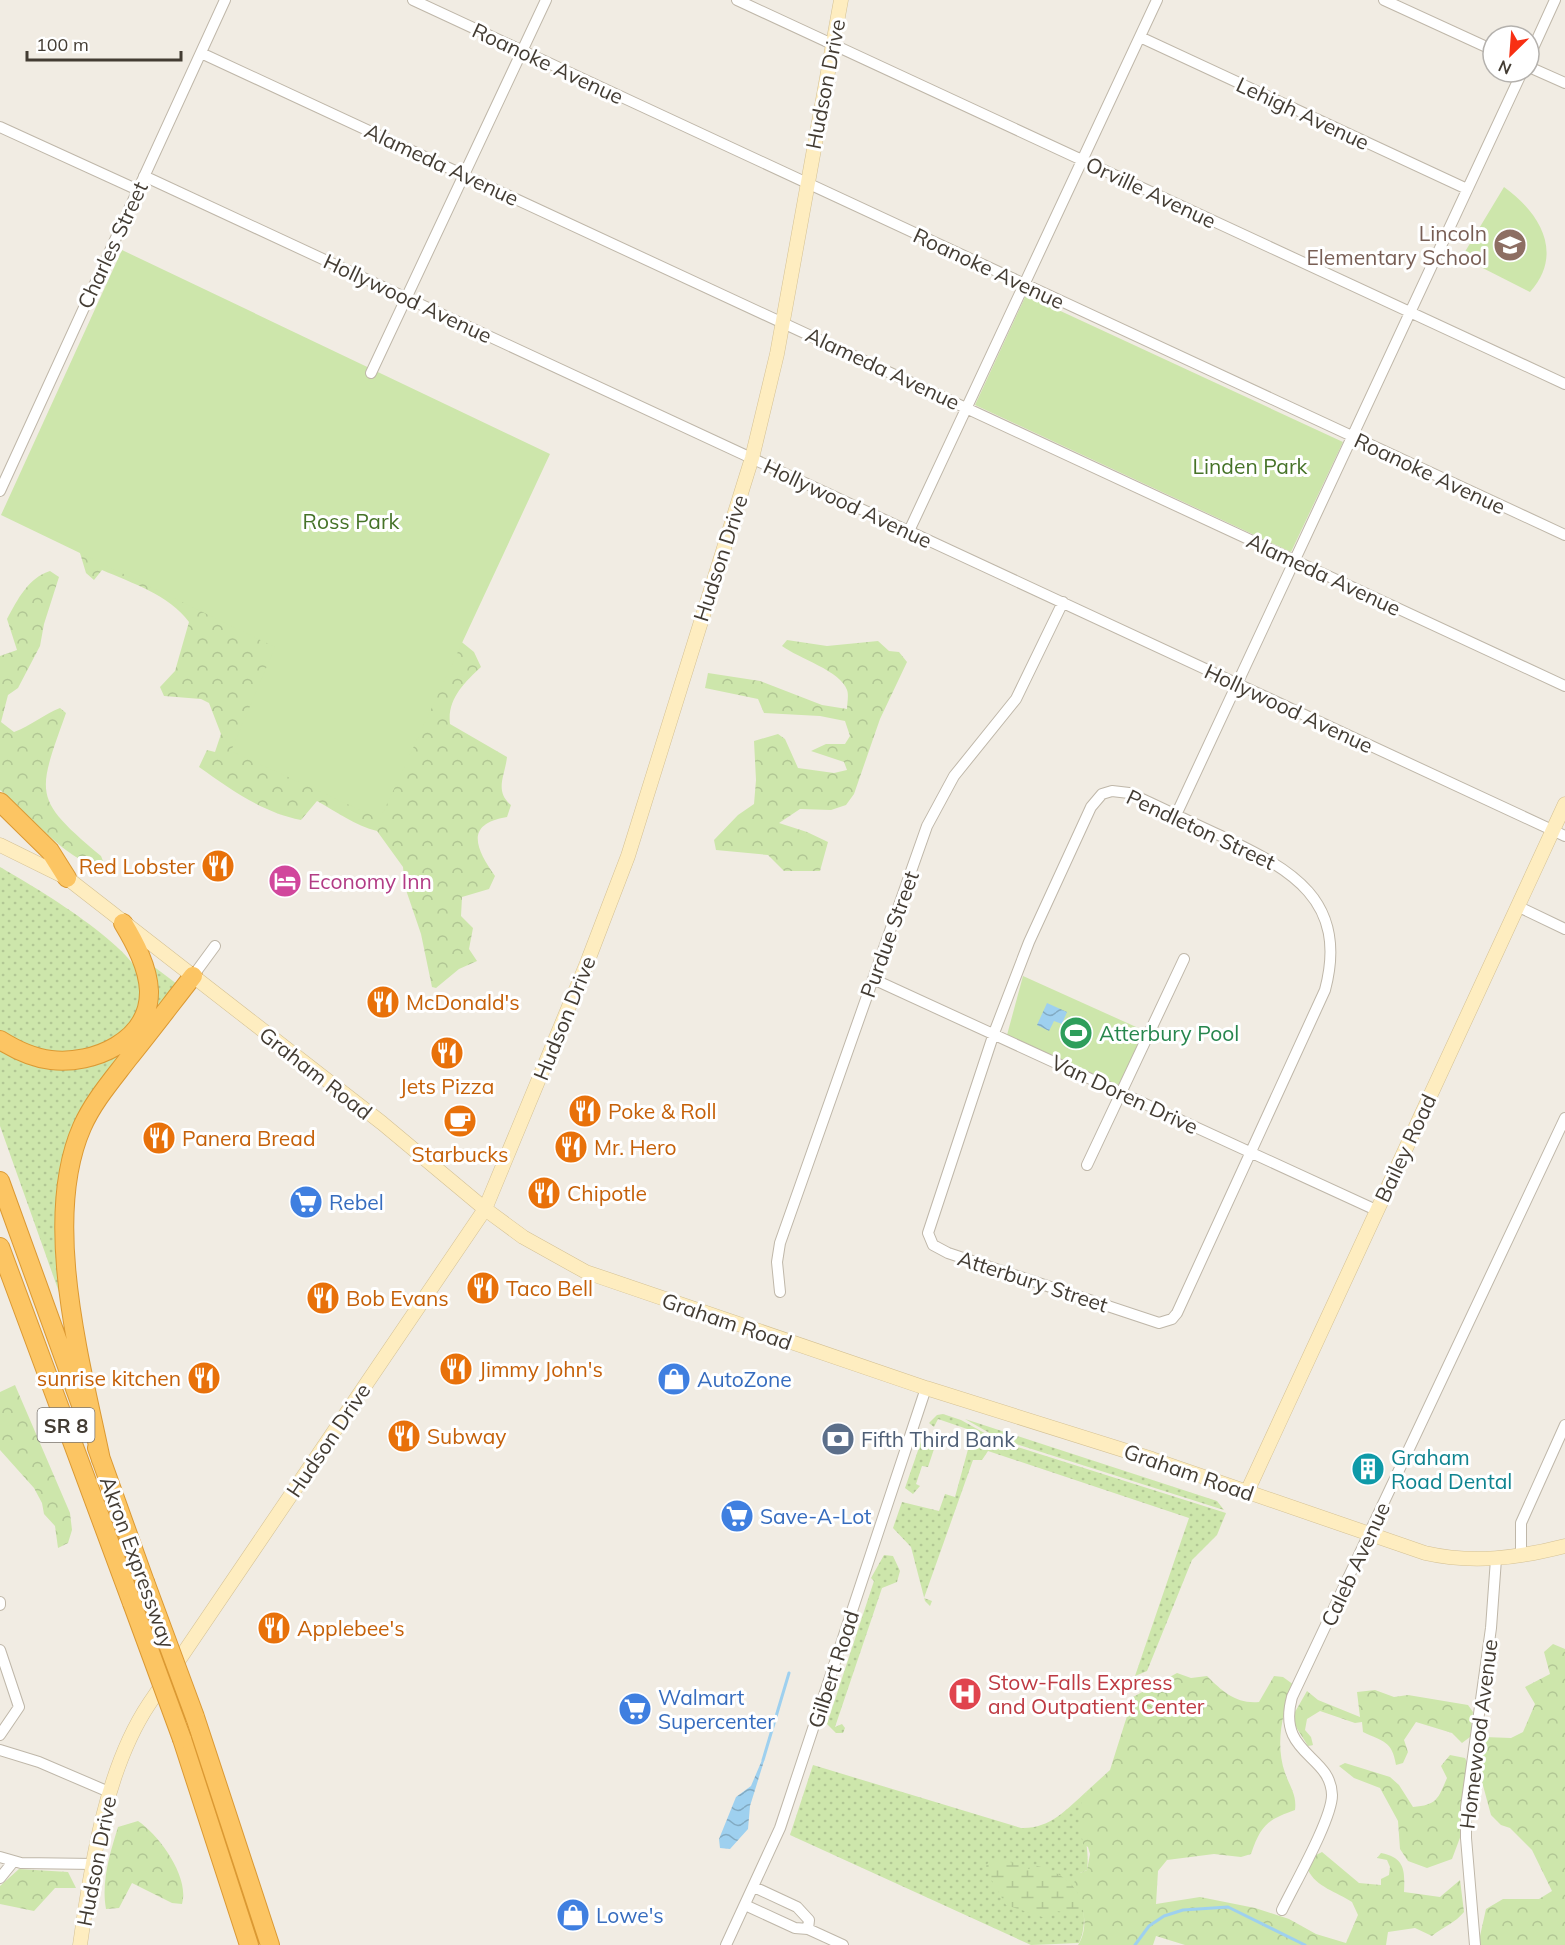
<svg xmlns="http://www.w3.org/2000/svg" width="1565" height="1945" viewBox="0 0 1565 1945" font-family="Mulish,sans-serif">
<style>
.grass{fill:url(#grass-dots)}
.forest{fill:url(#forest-crowns)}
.wetland{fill:url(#wetland-marsh)}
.park{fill:#cde6ab}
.water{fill:url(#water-waves)}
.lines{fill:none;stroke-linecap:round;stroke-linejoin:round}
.stream{stroke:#9ed0ef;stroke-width:3}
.street-casing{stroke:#bfb7a9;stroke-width:12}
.secondary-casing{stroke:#d4c194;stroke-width:15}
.highway-casing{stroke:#db9933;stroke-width:20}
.street{stroke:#fff;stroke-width:10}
.secondary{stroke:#feedc0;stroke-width:14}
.highway{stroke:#fcc563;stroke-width:18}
.highway-bridge-casing{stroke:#db9933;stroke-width:20;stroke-linecap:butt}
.highway-bridge{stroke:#fcc563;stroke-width:18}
.labels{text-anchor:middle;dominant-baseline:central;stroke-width:6;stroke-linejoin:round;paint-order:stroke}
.shield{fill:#fff;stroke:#7b7670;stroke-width:1.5}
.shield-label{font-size:20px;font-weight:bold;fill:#433c33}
.street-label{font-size:21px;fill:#433c33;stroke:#fff}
.education-label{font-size:21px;fill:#785e54;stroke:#fff;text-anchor:end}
.park-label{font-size:21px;fill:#467328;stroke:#fff}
.food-label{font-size:21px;fill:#c56008;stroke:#fff;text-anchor:start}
.hotel-label{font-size:21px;fill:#b23c85;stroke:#fff;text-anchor:start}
.leisure-label{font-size:21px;fill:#27864d;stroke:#fff;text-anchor:start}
.shop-label{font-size:21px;fill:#366cbe;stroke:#fff;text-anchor:start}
.service-label{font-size:21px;fill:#4e5e75;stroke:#fff;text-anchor:start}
.culture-label{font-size:21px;fill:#0d838f;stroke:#fff;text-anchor:start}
.health-label{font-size:21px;fill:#be3a42;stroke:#fff;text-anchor:start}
</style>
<defs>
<pattern id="grass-dots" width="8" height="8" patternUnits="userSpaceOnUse" patternTransform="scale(1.5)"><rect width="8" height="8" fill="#cde6ab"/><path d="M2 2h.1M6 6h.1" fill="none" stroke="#b1c694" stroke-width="1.8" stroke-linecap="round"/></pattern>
<pattern id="forest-crowns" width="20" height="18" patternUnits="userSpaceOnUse" patternTransform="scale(1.5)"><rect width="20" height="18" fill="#cde6ab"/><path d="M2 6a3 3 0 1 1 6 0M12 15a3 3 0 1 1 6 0" fill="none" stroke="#b1c694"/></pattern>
<pattern id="wetland-marsh" width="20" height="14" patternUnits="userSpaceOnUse" patternTransform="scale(1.5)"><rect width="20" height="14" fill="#cde6ab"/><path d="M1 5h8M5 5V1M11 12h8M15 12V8" fill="none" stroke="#b1c694"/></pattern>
<pattern id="water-waves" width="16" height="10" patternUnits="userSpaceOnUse" patternTransform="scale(1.5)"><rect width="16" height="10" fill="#9ed0ef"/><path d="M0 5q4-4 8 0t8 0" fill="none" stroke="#82aac2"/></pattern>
</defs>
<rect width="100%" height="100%" fill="#f1ece3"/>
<path class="grass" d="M 0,867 C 31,885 146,951 144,989 C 144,1003 134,1020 130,1033 L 73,1055 L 40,1053 L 0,1033 Z
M 153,966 L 177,984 L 74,1125 L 60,1295 L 0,1126 L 0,1046 L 32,1062 L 127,1046 L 149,968 Z
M 943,1414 L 961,1420 L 999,1441 L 1226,1513 L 1217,1535 L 1192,1560 L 1147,1671 L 1135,1676 L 1189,1518 L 988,1451 L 982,1460 L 973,1460 L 924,1598 L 932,1601 L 930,1606 L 925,1601 L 911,1547 L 893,1528 L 902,1502 L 939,1511 L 945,1494 L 955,1497 L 973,1431 L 938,1419 L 934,1427 L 929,1423 L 937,1415 Z
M 965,1419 L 1217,1501 L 1224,1510 L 1000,1439 Z
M 923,1436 L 931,1437 L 928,1447 L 934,1449 L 928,1467 L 922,1466 L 916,1484 L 920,1486 L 913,1494 L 905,1488 Z
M 884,1555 L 893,1556 L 900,1571 L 897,1582 L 882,1588 L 835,1727 L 842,1724 L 845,1728 L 843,1733 L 836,1733 L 827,1724 L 874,1581 L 871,1578 Z
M 813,1765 L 1021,1828 C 1050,1829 1066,1810 1087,1791 C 1076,1814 1091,1844 1087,1870 L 1080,1873 C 1081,1895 1089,1923 1079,1943 L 1031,1945 L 790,1835 Z"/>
<path class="forest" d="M 77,543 L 458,639 L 474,652 L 481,667 C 464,683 447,699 450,724 L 507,757 C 505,776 494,791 511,805 L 507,817 C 464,824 476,849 495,876 L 489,889 L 462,897 L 461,916 L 473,928 L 469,949 L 477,961 L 459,969 L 436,988 L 432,987 L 421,934 L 405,887 L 403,867 L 377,831 C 356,826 337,812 317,801 L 301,820 C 263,813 230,789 199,767 L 207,750 L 215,752 L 221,734 L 209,703 L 201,699 L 164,696 L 160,687 L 175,671 L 189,622 C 169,595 132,583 102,570 L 94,580 L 86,573 Z
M 50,571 L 59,577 L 44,624 L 40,646 L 18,688 L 8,695 L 1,722 L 14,732 C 31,726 44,714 60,708 L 66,713 C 37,795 32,798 101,856 L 105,866 C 73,870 24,808 0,790 L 0,656 L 17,650 L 7,619 C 18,599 28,578 50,571 Z
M 787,640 L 827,646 L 878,641 L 889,651 L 899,652 L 907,662 L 880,719 L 854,794 L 846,805 L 831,810 L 800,809 L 779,823 L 807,832 L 828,842 L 820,871 L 784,871 L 768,855 L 716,850 L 714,840 L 738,815 L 754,804 L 756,780 L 754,741 L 778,734 L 785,739 L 798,768 L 834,773 L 847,770 L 844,762 L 811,751 L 826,744 L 845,744 L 850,736 L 845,721 L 820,716 L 764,713 L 758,699 L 705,688 L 708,673 L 760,681 L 822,705 L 847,709 C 847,704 849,695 847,690 C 841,671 798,658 782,646 Z
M 15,1385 L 70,1513 L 72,1530 L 68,1543 L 58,1548 L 55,1526 L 44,1514 L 42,1503 L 34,1488 L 0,1450 L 0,1392 Z
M 1553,1644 L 1565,1649 L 1565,1945 L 1478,1945 L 1486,1909 L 1503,1899 L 1539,1899 L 1552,1891 L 1532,1850 L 1510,1828 L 1501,1825 L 1491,1815 L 1478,1767 L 1484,1737 L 1511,1738 L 1523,1732 L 1535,1704 L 1525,1687 L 1550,1674 L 1544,1652 Z
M 1177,1673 L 1191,1678 L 1207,1676 C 1223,1692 1236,1704 1259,1702 L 1274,1676 L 1283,1677 L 1294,1685 C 1282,1712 1275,1744 1285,1773 C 1290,1787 1297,1795 1295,1810 C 1267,1820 1261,1825 1251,1854 L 1241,1857 L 1214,1854 L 1167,1860 L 1158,1871 L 1156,1904 L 1200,1897 L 1255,1908 L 1289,1919 L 1316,1934 L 1346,1943 L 1358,1915 L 1352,1902 C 1337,1892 1316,1887 1308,1870 L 1316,1855 L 1322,1852 L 1359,1883 L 1381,1885 L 1381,1879 L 1389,1875 L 1390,1867 L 1387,1860 L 1377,1858 L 1381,1853 C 1405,1858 1405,1870 1404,1892 L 1440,1897 L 1460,1880 L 1464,1912 C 1455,1923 1443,1927 1432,1936 L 1415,1928 L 1388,1932 L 1386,1945 L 1185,1945 L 1156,1936 L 1153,1945 L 1078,1945 C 1090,1927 1083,1902 1073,1884 L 1080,1873 L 1087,1870 L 1090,1854 L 1088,1847 L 1083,1844 L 1079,1820 L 1082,1801 L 1087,1791 L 1110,1770 L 1133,1697 Z
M 1375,1690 L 1394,1697 L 1408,1695 L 1468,1705 L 1473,1712 L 1470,1737 L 1462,1743 L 1452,1733 L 1416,1722 L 1404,1740 L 1408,1752 L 1403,1763 L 1396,1765 C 1392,1740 1383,1742 1363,1732 L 1362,1722 L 1355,1723 L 1320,1711 L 1307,1719 L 1305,1730 L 1311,1737 L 1313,1745 L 1308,1746 L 1291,1719 L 1307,1691 L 1318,1700 L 1360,1717 L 1357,1692 Z
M 1450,1755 L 1465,1758 L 1469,1766 L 1461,1835 L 1452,1859 L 1427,1868 L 1408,1861 L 1400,1849 L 1398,1821 L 1380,1788 L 1354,1778 L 1339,1766 L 1345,1763 L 1390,1777 L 1399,1785 L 1413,1807 C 1437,1805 1438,1799 1447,1778 L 1441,1766 Z
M 138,1821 C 159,1835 190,1877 182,1904 L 172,1903 L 132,1883 L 119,1908 L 106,1909 C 101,1882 110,1853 118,1827 Z
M 19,1869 L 68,1872 L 76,1888 L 55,1888 L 34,1911 L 0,1904 L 0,1886 Z"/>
<path class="wetland" d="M 990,1860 L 1018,1863 L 1029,1869 L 1033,1865 C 1058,1870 1079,1884 1084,1909 L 1078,1911 L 1077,1915 L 1057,1911 L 1045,1918 L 1006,1905 L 991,1879 L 986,1866 Z"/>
<path class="park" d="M 1504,187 C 1539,212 1565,253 1530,292 L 1465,259 L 1463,255 Z
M 122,250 L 550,454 L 380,819 L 231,751 L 275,647 L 1,515 Z
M 1026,295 L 1343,442 L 1291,552 L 975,405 Z
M 1023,976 L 1145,1031 L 1120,1086 L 1007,1035 Z"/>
<path class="water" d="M 1047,1003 L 1067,1012 L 1062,1024 L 1054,1021 L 1049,1031 L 1037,1025 Z
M 762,1760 L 764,1761 L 750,1806 L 748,1829 L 730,1849 L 720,1848 L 719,1839 L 736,1797 L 751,1786 Z"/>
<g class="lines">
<path class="stream" d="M 763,1760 L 789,1673
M 1135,1945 L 1149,1926 L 1164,1916 L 1183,1910 L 1228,1907 L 1305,1945"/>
<defs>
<path id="street" d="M 413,0 L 1565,535
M 737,0 L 1565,384
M 1384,0 L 1493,50
M 1140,37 L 1467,189
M 201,53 L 1565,686
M 1529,57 L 1555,0
M 1529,67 L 1565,83
M 0,127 L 138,190
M 144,176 L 1565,836
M 371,373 L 546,0
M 0,491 L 225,0
M 909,531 L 1157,0
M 1112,791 L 1129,793 C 1160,807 1190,822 1221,836 C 1291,869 1349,900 1325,990 L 1177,1313 L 1172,1319 L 1159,1323 L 948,1253 L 933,1245 L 928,1233 L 994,1033 L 1029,942 L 1091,807 L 1102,794 Z
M 1176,815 L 1522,72
M 1517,906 L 1565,929
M 193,976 L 215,946
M 873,979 L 1376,1210
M 1087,1165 L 1184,959
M 780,1292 L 777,1262 L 780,1243 L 927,826 L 954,776 L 1016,699 L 1063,602
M 1521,1556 L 1521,1523 L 1565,1425
M 0,1602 L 0,1605
M 0,1650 L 19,1707 L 0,1735
M 0,1750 L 39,1762 L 109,1792
M 0,1857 L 21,1863 L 95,1864
M 0,1878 L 13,1862
M 754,1887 L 797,1907 L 809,1920 L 808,1929
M 745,1905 L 795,1928 L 808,1929 L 843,1945
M 1282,1910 C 1294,1885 1332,1819 1332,1795 C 1331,1754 1276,1755 1292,1697 L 1565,1118
M 726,1945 L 780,1828 L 926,1388
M 1475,1945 L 1466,1838 L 1466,1807 L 1491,1628 L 1496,1559"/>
<path id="secondary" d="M 0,845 L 67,878 L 382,1123 L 485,1209 L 523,1237 L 586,1272 L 926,1388 L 1152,1459 L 1425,1553 C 1473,1564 1518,1558 1565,1546
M 1247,1492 L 1565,804
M 80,1945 C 91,1867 105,1770 149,1704 L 485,1209 L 587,963 L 628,856 L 752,458 L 777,354 L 841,0"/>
<path id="highway" d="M 0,802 L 50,851 L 67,878
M 0,1040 C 16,1050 32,1058 51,1060 C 93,1065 150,1041 149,991 C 148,967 135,943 123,923
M 0,1181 L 81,1405
M 0,1247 L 132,1603
M 97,1448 L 145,1582
M 101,1460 C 81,1363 41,1220 82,1127 C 93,1102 112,1080 128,1059 C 150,1032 171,1004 193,976
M 195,1717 L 270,1945
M 182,1739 L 249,1945"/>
</defs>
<use href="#street" class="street-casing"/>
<use href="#secondary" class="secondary-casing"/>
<use href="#highway" class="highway-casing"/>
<use href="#street" class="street"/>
<use href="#secondary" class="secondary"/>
<use href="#highway" class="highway"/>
<defs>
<path id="highway-bridge" d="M 145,1582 L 195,1717
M 132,1603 L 182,1739"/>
</defs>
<use href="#highway-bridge" class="highway-bridge-casing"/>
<use href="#highway-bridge" class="highway-bridge"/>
</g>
<defs>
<symbol id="school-disc" viewBox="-11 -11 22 22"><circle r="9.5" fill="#8d6e63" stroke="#fff"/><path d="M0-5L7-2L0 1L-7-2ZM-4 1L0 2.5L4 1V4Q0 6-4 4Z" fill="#fff"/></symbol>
<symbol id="restaurant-disc" viewBox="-11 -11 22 22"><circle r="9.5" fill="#e8710a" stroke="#fff"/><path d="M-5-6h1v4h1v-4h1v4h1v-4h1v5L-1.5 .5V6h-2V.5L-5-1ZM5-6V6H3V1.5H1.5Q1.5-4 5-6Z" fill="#fff"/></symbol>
<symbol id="hotel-disc" viewBox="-11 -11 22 22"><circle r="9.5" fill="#d1479c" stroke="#fff"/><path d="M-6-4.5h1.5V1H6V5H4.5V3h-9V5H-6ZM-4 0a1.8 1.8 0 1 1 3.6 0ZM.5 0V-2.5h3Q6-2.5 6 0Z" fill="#fff"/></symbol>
<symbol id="stadium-disc" viewBox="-11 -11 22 22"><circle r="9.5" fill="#2e9e5b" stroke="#fff"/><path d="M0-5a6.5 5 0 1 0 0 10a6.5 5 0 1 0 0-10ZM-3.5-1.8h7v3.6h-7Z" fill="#fff"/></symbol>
<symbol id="cafe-disc" viewBox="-11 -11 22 22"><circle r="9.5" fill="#e8710a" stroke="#fff"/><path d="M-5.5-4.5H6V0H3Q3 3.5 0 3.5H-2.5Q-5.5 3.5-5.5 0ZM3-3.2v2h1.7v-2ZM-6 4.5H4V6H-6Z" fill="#fff"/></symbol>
<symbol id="supermarket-disc" viewBox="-11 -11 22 22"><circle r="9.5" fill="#3f7fe0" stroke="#fff"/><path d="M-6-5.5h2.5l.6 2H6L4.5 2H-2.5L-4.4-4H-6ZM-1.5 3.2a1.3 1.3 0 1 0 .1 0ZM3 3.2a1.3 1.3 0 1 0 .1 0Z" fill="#fff"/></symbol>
<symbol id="shop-disc" viewBox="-11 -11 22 22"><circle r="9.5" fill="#3f7fe0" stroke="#fff"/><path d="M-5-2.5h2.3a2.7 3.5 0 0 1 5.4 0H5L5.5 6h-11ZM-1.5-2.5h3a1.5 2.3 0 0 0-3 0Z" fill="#fff"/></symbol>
<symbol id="bank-disc" viewBox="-11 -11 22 22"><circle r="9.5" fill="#5c6f8a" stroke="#fff"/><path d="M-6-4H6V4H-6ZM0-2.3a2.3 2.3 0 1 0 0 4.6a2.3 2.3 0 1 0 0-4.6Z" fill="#fff"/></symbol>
<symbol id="building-disc" viewBox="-11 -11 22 22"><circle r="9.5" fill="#0f9aa8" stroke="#fff"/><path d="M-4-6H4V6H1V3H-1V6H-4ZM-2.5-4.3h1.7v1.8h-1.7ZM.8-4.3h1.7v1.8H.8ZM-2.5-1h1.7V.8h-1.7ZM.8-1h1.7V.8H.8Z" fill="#fff"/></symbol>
<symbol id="hospital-disc" viewBox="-11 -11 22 22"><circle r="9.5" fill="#e0444e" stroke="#fff"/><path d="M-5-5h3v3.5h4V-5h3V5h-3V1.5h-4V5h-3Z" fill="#fff"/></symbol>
</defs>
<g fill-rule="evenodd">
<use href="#school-disc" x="1491" y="226" width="38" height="38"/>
<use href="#restaurant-disc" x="199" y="847" width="38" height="38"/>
<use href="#hotel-disc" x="266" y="862" width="38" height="38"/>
<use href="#restaurant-disc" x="364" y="983" width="38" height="38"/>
<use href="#stadium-disc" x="1057" y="1014" width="38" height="38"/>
<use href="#restaurant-disc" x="428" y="1034" width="38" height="38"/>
<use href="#restaurant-disc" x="566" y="1092" width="38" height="38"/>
<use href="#cafe-disc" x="441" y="1102" width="38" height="38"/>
<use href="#restaurant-disc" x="140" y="1119" width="38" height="38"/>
<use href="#restaurant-disc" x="552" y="1128" width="38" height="38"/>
<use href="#restaurant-disc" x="525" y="1174" width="38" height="38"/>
<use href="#supermarket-disc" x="287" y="1183" width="38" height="38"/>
<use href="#restaurant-disc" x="464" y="1269" width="38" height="38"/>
<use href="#restaurant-disc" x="304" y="1279" width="38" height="38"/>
<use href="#restaurant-disc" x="437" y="1350" width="38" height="38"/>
<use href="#restaurant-disc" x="185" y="1359" width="38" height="38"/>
<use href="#shop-disc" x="655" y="1360" width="38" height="38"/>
<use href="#restaurant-disc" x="385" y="1417" width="38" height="38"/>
<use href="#bank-disc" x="819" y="1420" width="38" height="38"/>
<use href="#building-disc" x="1349" y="1450" width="38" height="38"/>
<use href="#supermarket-disc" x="718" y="1497" width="38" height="38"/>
<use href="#restaurant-disc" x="255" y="1609" width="38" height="38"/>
<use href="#hospital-disc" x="946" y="1675" width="38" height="38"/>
<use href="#supermarket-disc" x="616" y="1690" width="38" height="38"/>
<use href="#shop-disc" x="554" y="1896" width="38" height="38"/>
</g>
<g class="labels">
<rect class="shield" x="37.5" y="1408" width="57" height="34" rx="4.5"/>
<g class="shield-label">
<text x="66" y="1425">SR 8</text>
</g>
<g class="street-label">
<text transform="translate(548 63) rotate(25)">Roanoke Avenue</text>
<text transform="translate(825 84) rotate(-79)">Hudson Drive</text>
<text transform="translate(1303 113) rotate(25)">Lehigh Avenue</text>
<text transform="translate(442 164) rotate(25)">Alameda Avenue</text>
<text transform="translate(1151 192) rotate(25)">Orville Avenue</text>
<text transform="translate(112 245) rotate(-65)">Charles Street</text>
<text transform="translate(989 268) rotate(25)">Roanoke Avenue</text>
<text transform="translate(408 298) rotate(25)">Hollywood Avenue</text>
<text transform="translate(883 368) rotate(25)">Alameda Avenue</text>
<text transform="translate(1430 473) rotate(25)">Roanoke Avenue</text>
<text transform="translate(848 503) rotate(25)">Hollywood Avenue</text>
<text transform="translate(720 558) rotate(-72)">Hudson Drive</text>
<text transform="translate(1324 574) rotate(25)">Alameda Avenue</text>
<text transform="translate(1289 708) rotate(25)">Hollywood Avenue</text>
<text transform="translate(1201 829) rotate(25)">Pendleton Street</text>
<text transform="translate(889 934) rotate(-70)">Purdue Street</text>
<text transform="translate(564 1018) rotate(-68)">Hudson Drive</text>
<text transform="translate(316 1073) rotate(38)">Graham Road</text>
<text transform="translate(1125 1094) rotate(25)">Van Doren Drive</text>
<text transform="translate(1405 1148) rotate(-65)">Bailey Road</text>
<text transform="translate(1033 1281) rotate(18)">Atterbury Street</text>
<text transform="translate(727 1321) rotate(19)">Graham Road</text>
<text transform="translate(328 1440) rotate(-56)">Hudson Drive</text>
<text transform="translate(1189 1472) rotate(19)">Graham Road</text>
<text transform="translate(138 1562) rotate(70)">Akron Expressway</text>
<text transform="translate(1355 1564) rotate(-65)">Caleb Avenue</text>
<text transform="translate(833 1669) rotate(-72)">Gilbert Road</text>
<text transform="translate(1478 1734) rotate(-83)">Homewood Avenue</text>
<text transform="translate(96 1861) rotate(-79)">Hudson Drive</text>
</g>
<g class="education-label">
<text x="1487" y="233">Lincoln<tspan x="1487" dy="24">Elementary School</tspan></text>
</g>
<g class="park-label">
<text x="1250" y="466">Linden Park</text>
<text x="351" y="521">Ross Park</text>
</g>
<g class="food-label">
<text x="195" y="866" text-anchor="end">Red Lobster</text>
<text x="406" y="1002">McDonald's</text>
<text x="447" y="1086" text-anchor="middle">Jets Pizza</text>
<text x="608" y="1111">Poke &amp; Roll</text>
<text x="182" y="1138">Panera Bread</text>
<text x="594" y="1147">Mr. Hero</text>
<text x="460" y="1154" text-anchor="middle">Starbucks</text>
<text x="567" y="1193">Chipotle</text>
<text x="506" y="1288">Taco Bell</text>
<text x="346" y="1298">Bob Evans</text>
<text x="479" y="1369">Jimmy John's</text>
<text x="181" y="1378" text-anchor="end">sunrise kitchen</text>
<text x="427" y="1436">Subway</text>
<text x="297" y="1628">Applebee's</text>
</g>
<g class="hotel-label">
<text x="308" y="881">Economy Inn</text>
</g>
<g class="leisure-label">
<text x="1099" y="1033">Atterbury Pool</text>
</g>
<g class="shop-label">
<text x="329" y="1202">Rebel</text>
<text x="697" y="1379">AutoZone</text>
<text x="760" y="1516">Save-A-Lot</text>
<text x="658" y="1697">Walmart<tspan x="658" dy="24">Supercenter</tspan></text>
<text x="596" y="1915">Lowe's</text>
</g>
<g class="service-label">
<text x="861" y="1439">Fifth Third Bank</text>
</g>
<g class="culture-label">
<text x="1391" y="1457">Graham<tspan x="1391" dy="24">Road Dental</tspan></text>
</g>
<g class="health-label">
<text x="988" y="1682">Stow-Falls Express<tspan x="988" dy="24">and Outpatient Center</tspan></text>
</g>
</g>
<g transform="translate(1511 54) rotate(205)"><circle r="28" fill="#ffffff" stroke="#b4b1ad" stroke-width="1.5"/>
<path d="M0-4.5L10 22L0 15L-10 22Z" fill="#f82f13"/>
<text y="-9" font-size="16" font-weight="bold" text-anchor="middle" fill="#433c33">N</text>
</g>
<path d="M27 51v9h154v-9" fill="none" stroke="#433c33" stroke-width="3"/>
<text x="36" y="51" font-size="18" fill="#433c33" stroke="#ffffff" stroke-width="4.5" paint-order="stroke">100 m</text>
</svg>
